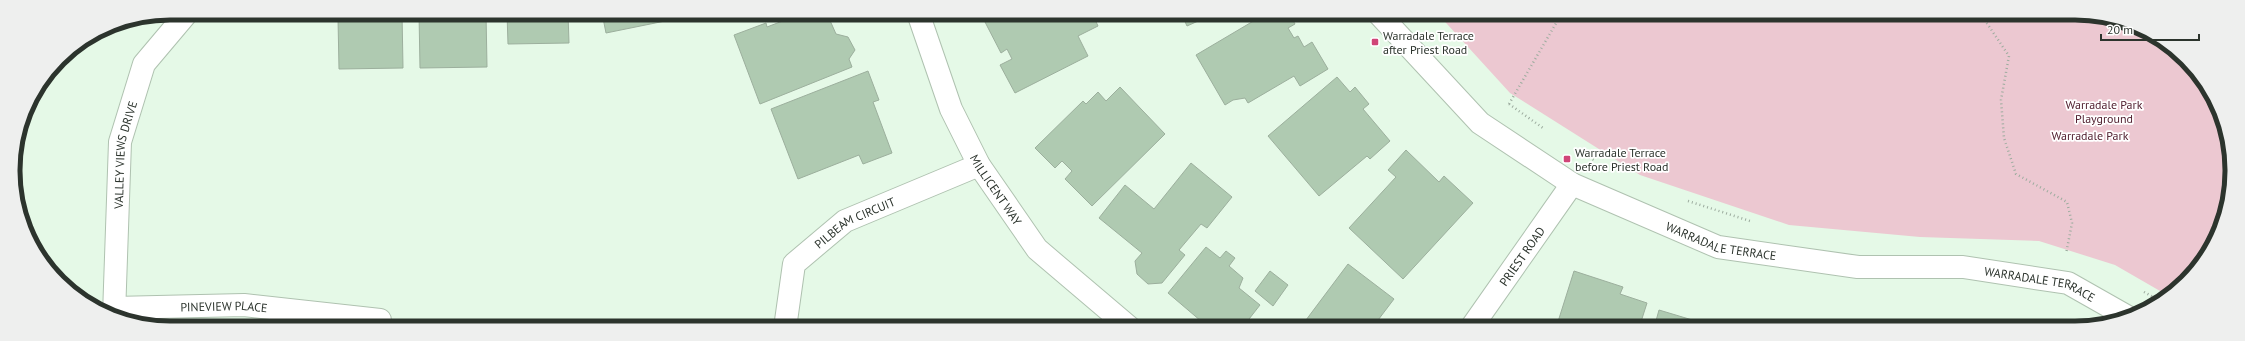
<svg xmlns="http://www.w3.org/2000/svg" width="2245" height="341" viewBox="0 0 2245 341" font-family="'PT Sans',sans-serif">
<style>
.green{fill:#ecc8d1}
.building{fill:#afcab1;stroke:#9caf9d}
.lines{fill:none;stroke-linecap:round;stroke-linejoin:round}
.minor-casing{stroke:#afc2b0;stroke-width:24}
.tertiary-casing{stroke:#afc2b0;stroke-width:24}
.path{stroke:#9dac9f;stroke-width:2.5;stroke-dasharray:1 3;stroke-linecap:butt}
.minor{stroke:#fff;stroke-width:22}
.tertiary{stroke:#fff;stroke-width:22}
.poi-dot{fill:#d04578;stroke:#fff;stroke-width:1.5}
.labels{text-anchor:middle;dominant-baseline:central;stroke-width:3.5;stroke-linejoin:round;paint-order:stroke}
.poi-label{font-size:12px;fill:#2c342d;stroke:#fff;text-anchor:start}
.park-label{font-size:12px;fill:#522131;stroke:#fff}
.street-label{font-size:12px;fill:#2c342d;stroke:#fff}
.rim{fill:none;stroke:#2c342d;stroke-width:5}
</style>
<rect width="100%" height="100%" fill="#e5f9e7"/>
<path class="green" d="M 1437,13 L 2085,13 L 2144,29 L 2193,67 L 2224,120 L 2232,181 L 2216,240 L 2186,282 L 2167,295 L 2115,265 L 2039,241 L 1920,237 L 1789,225 L 1640,175 L 1510,93 Z"/>
<path class="building" d="M 312,13 L 402,13 L 403,68 L 339,69 L 338,18 L 312,18 Z
M 419,13 L 486,13 L 487,67 L 420,68 Z
M 507,13 L 568,13 L 569,43 L 508,44 Z
M 602,13 L 668,13 L 670,20 L 606,33 Z
M 791,13 L 831,13 L 828,16 L 836,34 L 848,37 L 855,50 L 849,59 L 852,67 L 760,104 L 734,35 L 766,23 L 767,27 L 793,17 Z
M 972,13 L 981,13 L 974,17 Z
M 1003,13 L 1092,13 L 1098,26 L 1078,36 L 1088,56 L 1015,93 L 1000,65 L 1012,59 L 1007,49 L 1001,53 L 985,22 Z
M 1181,13 L 1216,13 L 1187,26 Z
M 1267,13 L 1289,13 L 1295,24 L 1288,28 L 1294,38 L 1298,36 L 1304,47 L 1312,42 L 1328,69 L 1300,86 L 1294,76 L 1248,103 L 1245,98 L 1233,100 L 1225,105 L 1196,55 Z
M 868,71 L 879,100 L 873,102 L 892,153 L 863,164 L 859,155 L 798,179 L 771,109 Z
M 1337,77 L 1350,92 L 1355,87 L 1369,104 L 1363,109 L 1390,141 L 1370,159 L 1367,156 L 1319,196 L 1268,136 Z
M 1120,87 L 1165,134 L 1092,206 L 1065,179 L 1072,171 L 1062,161 L 1055,168 L 1035,148 L 1083,101 L 1086,104 L 1098,92 L 1106,101 Z
M 1406,150 L 1439,182 L 1444,176 L 1473,203 L 1403,279 L 1349,228 L 1396,177 L 1388,170 Z
M 1191,163 L 1232,197 L 1207,228 L 1201,224 L 1179,250 L 1185,255 L 1162,283 L 1148,284 L 1137,274 L 1135,261 L 1142,253 L 1099,218 L 1125,185 L 1154,209 Z
M 1206,247 L 1220,258 L 1226,251 L 1235,258 L 1229,266 L 1243,278 L 1239,288 L 1260,305 L 1242,328 L 1222,328 L 1213,320 L 1208,327 L 1168,293 Z
M 1348,264 L 1394,299 L 1372,328 L 1300,328 Z
M 1270,271 L 1288,285 L 1273,306 L 1255,291 Z
M 1574,271 L 1623,287 L 1620,294 L 1647,303 L 1639,328 L 1556,328 Z
M 1659,310 L 1719,328 L 1654,328 Z"/>
<g class="lines">
<defs>
<g id="minor">
<path id="s1" d="M 918,13 L 951,109 L 979,165 L 1037,249 L 1130,328"/>
<path id="s2" d="M 114,308 L 244,305 L 380,320"/>
<path id="s3" d="M 114,315 L 120,142 L 144,64 L 187,13"/>
<path id="s4" d="M 785,328 L 794,264 L 845,221 L 979,165"/>
<path id="s5" d="M 1471,328 L 1572,184"/>
</g>
<g id="tertiary">
<path id="s6" d="M 1378,13 L 1480,123 L 1572,184 L 1718,247 L 1858,267 L 1963,267 L 2068,283 L 2128,317"/>
</g>
</defs>
<use href="#minor" class="minor-casing"/>
<use href="#tertiary" class="tertiary-casing"/>
<path class="path" d="M 1980,13 L 2009,56 L 2001,100 L 2004,138 L 2016,174 L 2067,202 L 2072,223 L 2066,254
M 1509,104 L 1543,128
M 1509,104 L 1562,13
M 1575,150 L 1594,160
M 1688,201 L 1750,221
M 2144,292 L 2159,300"/>
<use href="#minor" class="minor"/>
<use href="#tertiary" class="tertiary"/>
</g>
<g class="poi-dot">
<rect x="1371" y="38" width="8" height="8" rx="2"/>
<rect x="1563" y="155" width="8" height="8" rx="2"/>
</g>
<g class="labels">
<g class="poi-label">
<text x="1383" y="35">Warradale Terrace<tspan x="1383" dy="14">after Priest Road</tspan></text>
<text x="1575" y="152">Warradale Terrace<tspan x="1575" dy="14">before Priest Road</tspan></text>
</g>
<g class="park-label">
<text x="2104" y="104">Warradale Park<tspan x="2104" dy="14">Playground</tspan></text>
<text x="2090" y="135">Warradale Park</text>
</g>
<g class="street-label">
<text stroke="none"><textPath href="#s3" startOffset="161">VALLEY VIEWS DRIVE</textPath></text>
<text stroke="none"><textPath href="#s1" startOffset="194">MILLICENT WAY</textPath></text>
<text stroke="none"><textPath href="#s4" startOffset="139">PILBEAM CIRCUIT</textPath></text>
<text stroke="none"><textPath href="#s6" startOffset="421">WARRADALE TERRACE</textPath></text>
<text stroke="none"><textPath href="#s5" startOffset="88">PRIEST ROAD</textPath></text>
<text stroke="none"><textPath href="#s6" startOffset="745">WARRADALE TERRACE</textPath></text>
<text stroke="none"><textPath href="#s2" startOffset="110">PINEVIEW PLACE</textPath></text>
</g>
</g>
<path d="M0 0H2245V341H0ZM170 20H2075A150 150 0 0 1 2225 170V171A150 150 0 0 1 2075 321H170A150 150 0 0 1 20 171V170A150 150 0 0 1 170 20Z" fill="#eeefee" fill-rule="evenodd"/>
<path class="rim" d="M170 20H2075A150 150 0 0 1 2225 170V171A150 150 0 0 1 2075 321H170A150 150 0 0 1 20 171V170A150 150 0 0 1 170 20Z"/>
<path d="M2101 34v6h98v-6" fill="none" stroke="#2c342d" stroke-width="2"/>
<text x="2107" y="34" font-size="12" fill="#2c342d" stroke="#ffffff" stroke-width="3" paint-order="stroke">20 m</text>
</svg>
